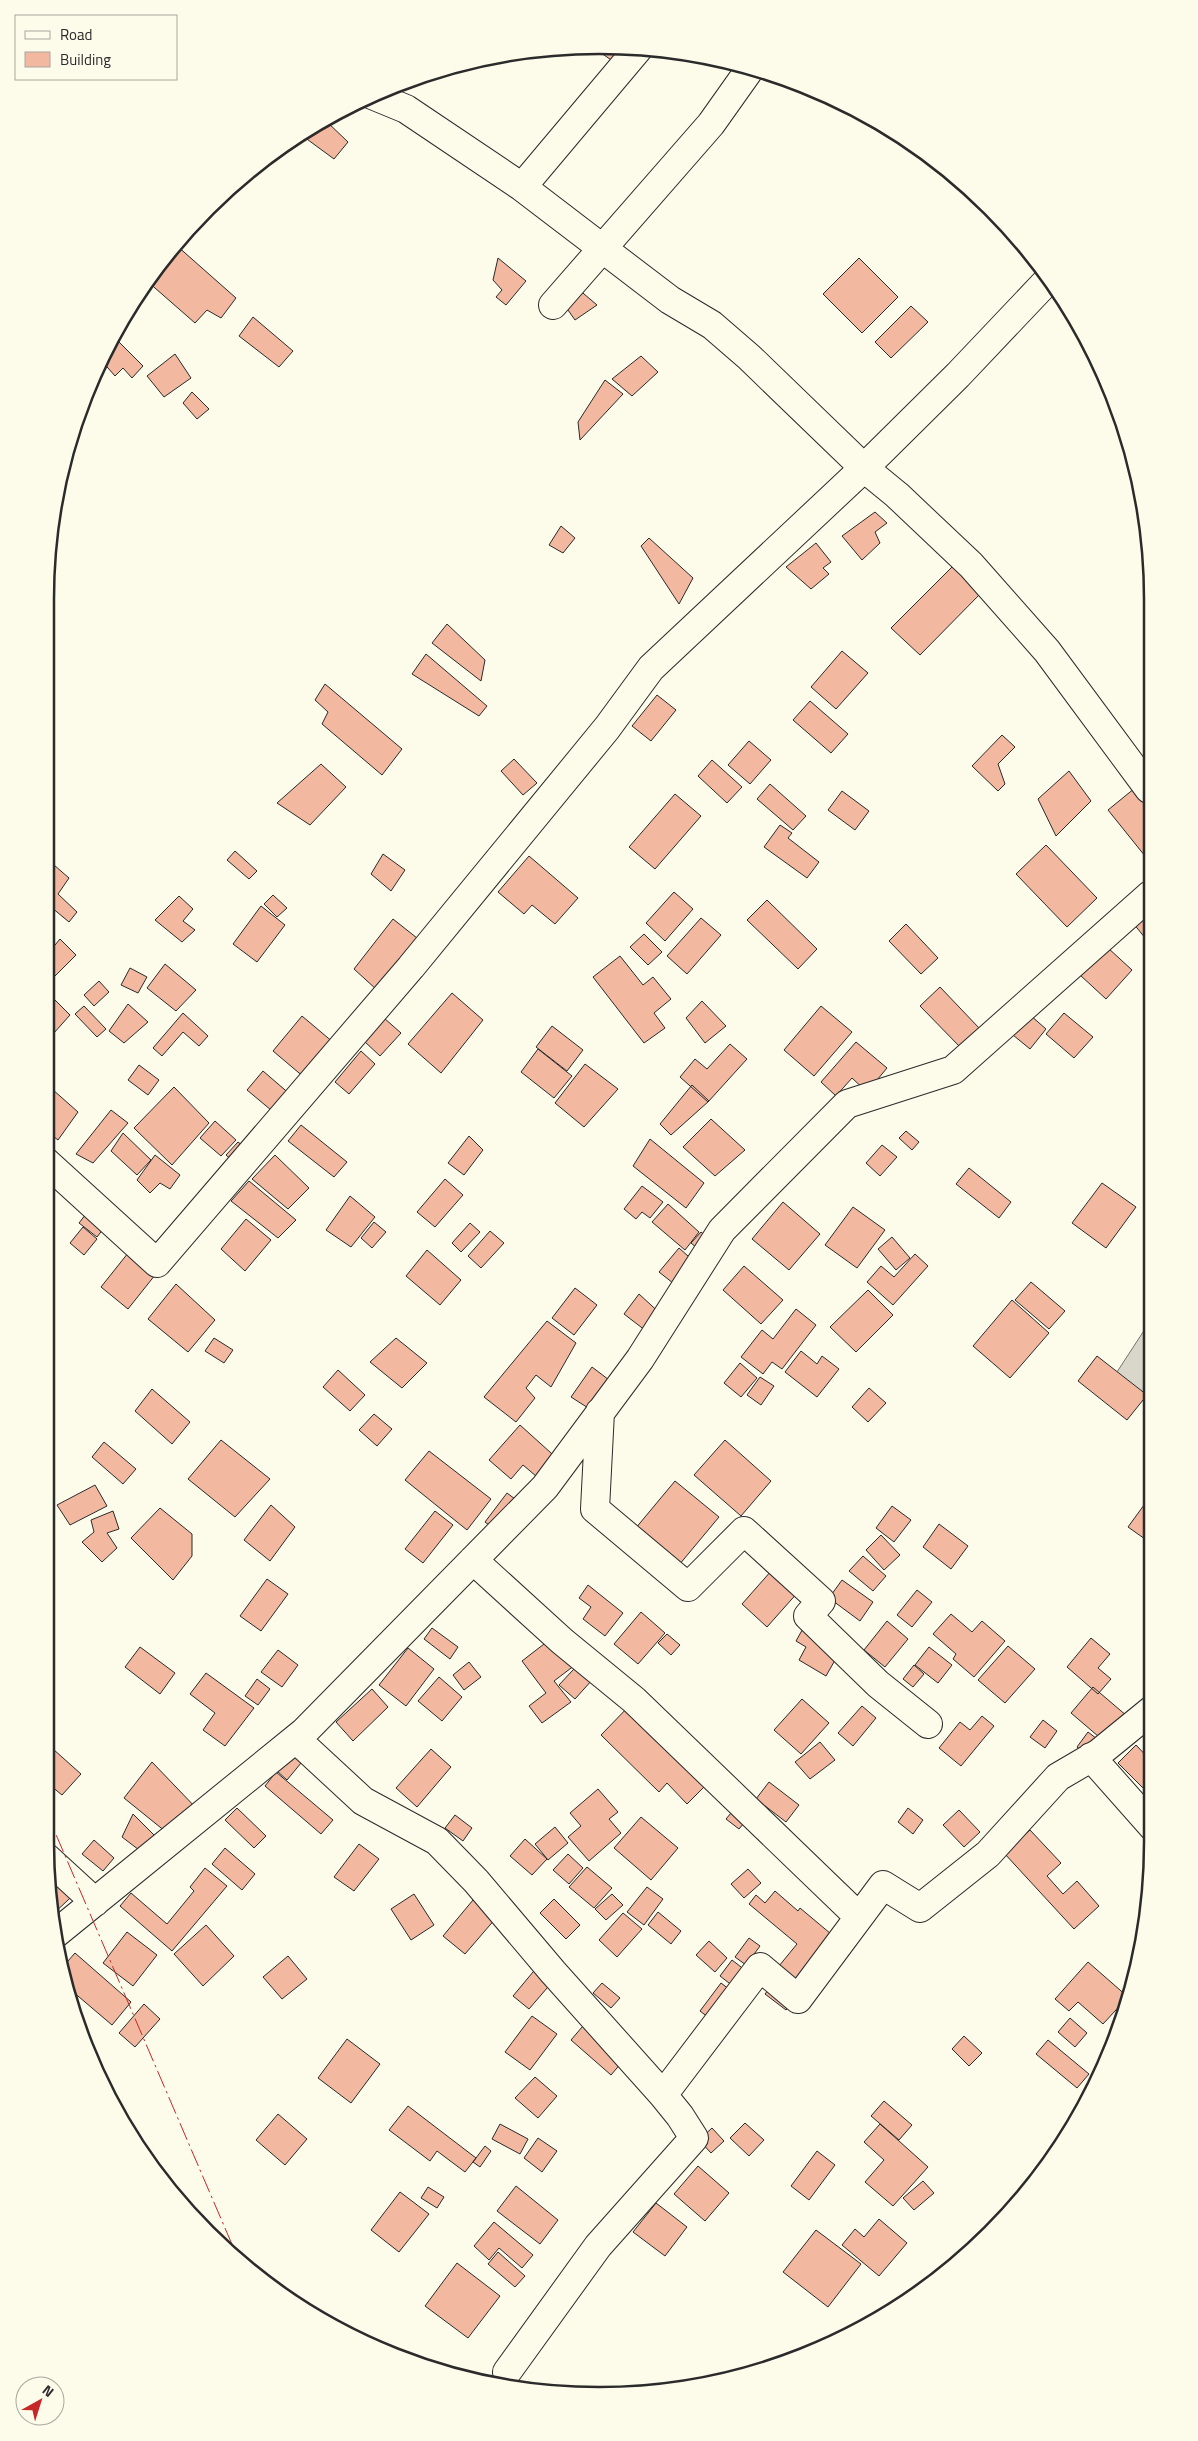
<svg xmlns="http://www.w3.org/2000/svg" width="1198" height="2441" viewBox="0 0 1198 2441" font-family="'Titillium Web',sans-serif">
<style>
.water{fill:#d8d7c9;stroke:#74746e}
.building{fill:#f2b8a0;stroke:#2b2b2b}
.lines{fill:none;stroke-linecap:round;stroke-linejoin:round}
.minor-casing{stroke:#2b2b2b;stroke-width:30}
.minor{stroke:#fdfbea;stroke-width:28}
.power{stroke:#c62828;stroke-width:1;stroke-dasharray:18 4 2.5 4;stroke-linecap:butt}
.rim{fill:none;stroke:#2b2b2b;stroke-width:2.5}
</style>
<rect width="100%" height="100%" fill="#fdfbea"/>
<path class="water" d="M 1147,1326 L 1151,1329 L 1151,1399 L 1115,1375 Z"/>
<path class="building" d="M 599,45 L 627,48 L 617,64 L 591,46 Z
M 325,120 L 348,142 L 334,159 L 300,134 Z
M 176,245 L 236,298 L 221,318 L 207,310 L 195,323 L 147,281 Z
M 498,258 L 526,281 L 506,305 L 496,297 L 502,290 L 493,280 Z
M 859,258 L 898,297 L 862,333 L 823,294 Z
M 577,288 L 597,305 L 575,320 L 563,303 Z
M 911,306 L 928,322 L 891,358 L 875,342 Z
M 253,317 L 293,351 L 279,367 L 239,336 Z
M 114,337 L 143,366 L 132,378 L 123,368 L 115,376 L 101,360 Z
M 175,354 L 191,378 L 164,397 L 147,376 Z
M 641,356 L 658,372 L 632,396 L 612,379 Z
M 605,380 L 623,394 L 580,440 L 578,422 Z
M 192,392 L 209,409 L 197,419 L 183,403 Z
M 875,512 L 887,523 L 875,532 L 880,543 L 862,560 L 842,536 Z
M 561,526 L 575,538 L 563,553 L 549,545 Z
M 649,538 L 693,578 L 679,604 L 641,546 Z
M 816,543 L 831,562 L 823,568 L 829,574 L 811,589 L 786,567 Z
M 956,563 L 984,590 L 920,655 L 891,628 Z
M 447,624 L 485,660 L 481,681 L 432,643 Z
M 842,651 L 868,673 L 836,709 L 811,687 Z
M 426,654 L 487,706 L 479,716 L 412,674 Z
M 325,684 L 402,749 L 382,775 L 322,724 L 328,712 L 315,700 Z
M 657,695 L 676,710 L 651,741 L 632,726 Z
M 810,701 L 848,734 L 831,753 L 793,720 Z
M 1002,735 L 1015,747 L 998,764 L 1005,784 L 998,791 L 972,766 Z
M 749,741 L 771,760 L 750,784 L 728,765 Z
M 514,759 L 537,783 L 523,795 L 501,771 Z
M 712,760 L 742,787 L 727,803 L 698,776 Z
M 321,764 L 346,787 L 310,825 L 277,803 Z
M 1069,771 L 1091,801 L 1056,836 L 1038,799 Z
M 770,784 L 806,816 L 793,830 L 757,799 Z
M 1135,788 L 1149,806 L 1149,861 L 1108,810 Z
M 842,791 L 869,811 L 855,830 L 828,810 Z
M 675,794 L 701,816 L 655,869 L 629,847 Z
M 780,825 L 792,833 L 788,838 L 819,862 L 807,878 L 764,847 Z
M 1046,845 L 1097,898 L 1067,927 L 1016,874 Z
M 235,851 L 257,871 L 249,879 L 227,860 Z
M 383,854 L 405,870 L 391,891 L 371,874 Z
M 529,856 L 578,898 L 555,924 L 532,905 L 524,914 L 498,892 Z
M 54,865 L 69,878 L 58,894 L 77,912 L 69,922 L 45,902 L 45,878 Z
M 674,892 L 693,909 L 665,941 L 646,923 Z
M 273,895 L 287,908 L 277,917 L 264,904 Z
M 179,896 L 193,909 L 183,921 L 195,930 L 182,942 L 155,920 Z
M 767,900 L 817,949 L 798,969 L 747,920 Z
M 261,906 L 285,925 L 257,962 L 233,944 Z
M 1150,909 L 1150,944 L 1133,923 Z
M 701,918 L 721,935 L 687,974 L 667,956 Z
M 393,919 L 422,942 L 377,990 L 354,969 Z
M 906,924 L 938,958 L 921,974 L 889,941 Z
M 644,934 L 662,952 L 648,965 L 630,947 Z
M 60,939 L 76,955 L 54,977 L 45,970 L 45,957 Z
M 1107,947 L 1132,970 L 1106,999 L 1080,975 Z
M 620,956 L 643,985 L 653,977 L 671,999 L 654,1013 L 665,1028 L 644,1043 L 593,977 Z
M 165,964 L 196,990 L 176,1011 L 147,988 Z
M 130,968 L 147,977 L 138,993 L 121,985 Z
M 99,981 L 109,992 L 94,1006 L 84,995 Z
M 940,987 L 980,1029 L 961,1048 L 920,1006 Z
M 452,993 L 483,1020 L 441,1073 L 408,1044 Z
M 55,1000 L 70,1015 L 45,1043 L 45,1014 Z
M 702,1001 L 726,1026 L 705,1043 L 686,1018 Z
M 128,1004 L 148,1022 L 124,1043 L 109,1031 Z
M 84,1006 L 106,1029 L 97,1037 L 75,1014 Z
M 821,1006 L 852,1032 L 814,1076 L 784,1050 Z
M 183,1013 L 208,1036 L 199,1046 L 183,1032 L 162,1056 L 153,1048 Z
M 1064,1013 L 1093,1037 L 1074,1058 L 1046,1034 Z
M 1030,1015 L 1046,1029 L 1030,1049 L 1013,1035 Z
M 302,1016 L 334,1043 L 305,1078 L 273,1051 Z
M 384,1018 L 401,1033 L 380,1056 L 364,1041 Z
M 552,1026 L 583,1050 L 567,1071 L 536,1047 Z
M 856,1042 L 887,1068 L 867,1092 L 852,1078 L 836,1096 L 821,1082 Z
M 730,1044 L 747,1059 L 708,1102 L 680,1077 L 695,1059 L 707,1069 Z
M 538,1049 L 572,1076 L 554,1098 L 521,1072 Z
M 361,1051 L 375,1064 L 349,1094 L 335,1082 Z
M 585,1064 L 618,1089 L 584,1127 L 555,1103 Z
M 139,1065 L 159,1080 L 148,1095 L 128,1080 Z
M 263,1071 L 299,1102 L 283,1120 L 247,1090 Z
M 45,1076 L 53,1081 L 45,1093 Z
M 692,1085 L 709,1101 L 671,1135 L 660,1124 Z
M 174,1087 L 209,1123 L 172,1165 L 134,1128 Z
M 52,1089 L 78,1112 L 58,1140 L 45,1130 L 45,1099 Z
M 111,1110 L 128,1123 L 93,1163 L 76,1154 Z
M 711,1119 L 745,1150 L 715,1176 L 683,1147 Z
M 215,1121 L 236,1140 L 221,1156 L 200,1138 Z
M 301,1125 L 347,1162 L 334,1177 L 288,1141 Z
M 906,1131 L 919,1142 L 912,1150 L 899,1138 Z
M 123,1133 L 151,1160 L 137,1175 L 111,1151 Z
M 469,1136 L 483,1150 L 464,1175 L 448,1163 Z
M 650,1139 L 704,1183 L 686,1208 L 633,1166 Z
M 238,1142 L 253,1154 L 241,1168 L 226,1155 Z
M 882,1145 L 897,1157 L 880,1176 L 866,1163 Z
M 155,1155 L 180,1175 L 170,1189 L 160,1183 L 150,1193 L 137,1180 Z
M 275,1155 L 309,1188 L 288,1209 L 252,1179 Z
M 969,1168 L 1011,1202 L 999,1218 L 956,1184 Z
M 445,1179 L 463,1195 L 435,1227 L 417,1212 Z
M 249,1181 L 296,1220 L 278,1238 L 231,1201 Z
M 1102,1183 L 1136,1207 L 1106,1248 L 1072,1223 Z
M 642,1186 L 663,1202 L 650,1218 L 642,1212 L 636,1219 L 624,1209 Z
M 350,1196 L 375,1217 L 351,1247 L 326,1230 Z
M 96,1201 L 114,1215 L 97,1237 L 79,1223 Z
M 783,1202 L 820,1234 L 789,1270 L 752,1239 Z
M 668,1204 L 699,1232 L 685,1250 L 652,1222 Z
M 853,1207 L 885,1230 L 857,1268 L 825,1245 Z
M 246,1219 L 271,1240 L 245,1271 L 221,1249 Z
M 374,1222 L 386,1232 L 372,1248 L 361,1238 Z
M 470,1223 L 480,1232 L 461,1252 L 452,1243 Z
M 83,1227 L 97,1239 L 84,1255 L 70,1243 Z
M 490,1231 L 504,1243 L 481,1268 L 468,1256 Z
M 701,1232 L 713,1242 L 703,1253 L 691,1243 Z
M 892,1237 L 910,1258 L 896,1270 L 878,1249 Z
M 140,1238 L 167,1260 L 128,1309 L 101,1287 Z
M 679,1248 L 697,1264 L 678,1287 L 659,1272 Z
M 427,1250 L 461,1280 L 440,1305 L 406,1276 Z
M 915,1254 L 928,1266 L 893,1305 L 867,1282 L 881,1266 L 894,1277 Z
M 744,1266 L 783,1300 L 761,1324 L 723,1290 Z
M 1031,1282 L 1065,1311 L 1049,1329 L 1015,1300 Z
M 176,1284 L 215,1320 L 188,1352 L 148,1319 Z
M 575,1288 L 597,1305 L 574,1335 L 552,1318 Z
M 868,1290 L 893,1315 L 856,1352 L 830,1327 Z
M 639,1294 L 664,1317 L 650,1334 L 624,1314 Z
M 1012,1300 L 1049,1333 L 1010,1378 L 973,1346 Z
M 796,1309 L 816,1325 L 782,1369 L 772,1362 L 763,1374 L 741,1357 L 762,1330 L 773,1339 Z
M 547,1321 L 576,1343 L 551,1387 L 536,1375 L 526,1388 L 535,1398 L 516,1422 L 484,1397 Z
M 214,1338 L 233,1350 L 224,1363 L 205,1351 Z
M 396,1338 L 427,1363 L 402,1388 L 370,1362 Z
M 801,1351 L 817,1364 L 822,1356 L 839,1369 L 817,1397 L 785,1372 Z
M 1097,1356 L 1147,1395 L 1127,1420 L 1078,1381 Z
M 740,1363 L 757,1378 L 741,1397 L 724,1383 Z
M 592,1367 L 617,1386 L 596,1413 L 571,1397 Z
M 338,1370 L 365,1395 L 350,1411 L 323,1387 Z
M 760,1377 L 774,1386 L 761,1405 L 747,1395 Z
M 869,1388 L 886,1403 L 868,1422 L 852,1407 Z
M 152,1389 L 190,1422 L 172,1444 L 135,1411 Z
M 374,1414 L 392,1429 L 377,1446 L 359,1430 Z
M 520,1425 L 561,1462 L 543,1482 L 523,1465 L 511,1479 L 489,1460 Z
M 221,1440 L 270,1479 L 235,1517 L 188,1479 Z
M 725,1440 L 771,1481 L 741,1516 L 694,1475 Z
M 104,1442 L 136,1469 L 123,1484 L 92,1457 Z
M 429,1451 L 491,1499 L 467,1530 L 405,1480 Z
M 675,1481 L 719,1517 L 679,1565 L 635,1529 Z
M 95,1485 L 107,1506 L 70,1525 L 57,1505 Z
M 507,1493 L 519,1502 L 497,1531 L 485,1522 Z
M 1152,1494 L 1152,1544 L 1128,1527 Z
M 271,1505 L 295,1527 L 270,1561 L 244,1540 Z
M 892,1506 L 911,1520 L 894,1542 L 876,1528 Z
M 160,1508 L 192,1534 L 192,1556 L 173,1580 L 131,1538 Z
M 113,1511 L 119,1529 L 107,1533 L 117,1548 L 102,1562 L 82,1542 L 94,1532 L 91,1520 Z
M 435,1511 L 453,1525 L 423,1563 L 405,1549 Z
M 939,1524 L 968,1546 L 951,1569 L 923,1547 Z
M 881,1535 L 900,1555 L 884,1570 L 866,1550 Z
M 863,1556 L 886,1576 L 873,1591 L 849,1571 Z
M 772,1570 L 807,1582 L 767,1627 L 742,1604 Z
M 267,1579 L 288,1594 L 261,1631 L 240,1616 Z
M 842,1580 L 873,1602 L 860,1621 L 829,1598 Z
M 588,1585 L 623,1613 L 605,1636 L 583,1619 L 591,1607 L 579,1598 Z
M 917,1590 L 932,1602 L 912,1627 L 897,1615 Z
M 641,1612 L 665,1633 L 638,1664 L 614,1644 Z
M 951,1614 L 972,1632 L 982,1621 L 1005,1641 L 974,1677 L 953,1659 L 956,1654 L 933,1634 Z
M 810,1616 L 843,1646 L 826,1676 L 799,1660 L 806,1647 L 796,1641 Z
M 887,1621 L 908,1639 L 885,1667 L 864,1650 Z
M 432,1628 L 458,1647 L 450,1659 L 424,1639 Z
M 557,1634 L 579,1662 L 554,1681 L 571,1702 L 542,1723 L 529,1706 L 546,1693 L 522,1661 Z
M 667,1634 L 680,1645 L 671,1655 L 658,1643 Z
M 1091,1638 L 1110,1654 L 1098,1668 L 1111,1679 L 1098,1694 L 1067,1667 Z
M 1008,1646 L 1035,1669 L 1005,1703 L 978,1680 Z
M 140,1647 L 175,1673 L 160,1694 L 125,1667 Z
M 929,1647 L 952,1665 L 938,1683 L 915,1665 Z
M 408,1648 L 434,1669 L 406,1706 L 379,1685 Z
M 278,1650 L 298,1665 L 282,1687 L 261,1672 Z
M 586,1656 L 601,1670 L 575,1699 L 559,1685 Z
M 469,1662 L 481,1677 L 464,1690 L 453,1675 Z
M 914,1665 L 924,1674 L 913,1687 L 903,1679 Z
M 206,1673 L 254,1708 L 225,1746 L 203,1730 L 215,1713 L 190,1694 Z
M 439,1677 L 462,1697 L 442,1721 L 418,1701 Z
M 257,1679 L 270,1689 L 258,1705 L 245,1696 Z
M 1093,1687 L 1134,1722 L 1112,1748 L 1071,1713 Z
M 372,1689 L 388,1707 L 353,1741 L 336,1722 Z
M 802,1699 L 829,1723 L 801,1754 L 774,1730 Z
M 633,1702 L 706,1785 L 687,1804 L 667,1783 L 659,1792 L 601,1735 Z
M 862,1706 L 876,1718 L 853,1746 L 838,1733 Z
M 982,1716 L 994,1726 L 961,1766 L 939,1748 L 960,1722 L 970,1730 Z
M 1043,1720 L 1057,1731 L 1045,1748 L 1030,1737 Z
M 1088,1732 L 1101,1742 L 1090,1757 L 1077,1747 Z
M 820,1742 L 835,1760 L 810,1779 L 795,1762 Z
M 1136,1745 L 1153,1763 L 1153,1786 L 1147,1792 L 1118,1763 Z
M 53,1749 L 81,1774 L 62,1795 L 45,1781 L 45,1758 Z
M 431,1749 L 451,1767 L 417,1807 L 396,1788 Z
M 293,1754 L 301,1763 L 287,1780 L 277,1771 Z
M 152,1762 L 199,1811 L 171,1836 L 124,1798 Z
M 276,1772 L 333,1820 L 321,1834 L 265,1786 Z
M 769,1782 L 799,1805 L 786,1822 L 756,1799 Z
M 598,1789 L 618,1812 L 609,1819 L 621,1833 L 589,1861 L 568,1837 L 581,1826 L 570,1813 Z
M 745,1796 L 758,1806 L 739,1829 L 726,1819 Z
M 237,1808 L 266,1836 L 254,1848 L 225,1820 Z
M 908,1808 L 923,1820 L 913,1834 L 898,1822 Z
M 959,1810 L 980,1832 L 964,1847 L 943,1825 Z
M 133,1814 L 161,1842 L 147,1856 L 122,1837 Z
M 455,1815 L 472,1828 L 463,1841 L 445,1828 Z
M 641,1817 L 678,1848 L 651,1880 L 614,1848 Z
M 555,1827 L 568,1843 L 548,1860 L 535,1844 Z
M 1030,1830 L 1061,1863 L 1047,1876 L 1063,1894 L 1077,1881 L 1099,1906 L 1074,1929 L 1004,1853 Z
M 525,1839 L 547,1859 L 532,1875 L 510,1856 Z
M 94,1840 L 114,1858 L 103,1871 L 82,1854 Z
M 359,1844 L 379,1859 L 354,1891 L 334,1877 Z
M 46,1848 L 83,1886 L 52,1915 Z
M 225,1848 L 255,1874 L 242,1890 L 212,1864 Z
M 568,1854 L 583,1868 L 569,1884 L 553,1870 Z
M 587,1867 L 612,1888 L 594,1908 L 569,1887 Z
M 205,1868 L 227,1886 L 172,1951 L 120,1906 L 131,1893 L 167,1924 L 194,1891 L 190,1887 Z
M 748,1869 L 761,1883 L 744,1898 L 731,1884 Z
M 647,1887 L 663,1899 L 644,1925 L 627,1912 Z
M 775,1891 L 798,1911 L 800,1908 L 843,1944 L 806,1989 L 779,1966 L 797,1944 L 749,1904 L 756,1895 L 765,1903 Z
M 414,1894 L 434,1925 L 411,1940 L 391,1909 Z
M 612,1894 L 623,1905 L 606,1920 L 595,1909 Z
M 554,1899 L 580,1925 L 566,1939 L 540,1913 Z
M 473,1900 L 496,1918 L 465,1954 L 443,1936 Z
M 658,1912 L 681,1931 L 671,1944 L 648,1925 Z
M 623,1913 L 642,1929 L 617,1957 L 599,1940 Z
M 206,1925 L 234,1956 L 203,1986 L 174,1954 Z
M 127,1932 L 157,1955 L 133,1986 L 103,1963 Z
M 749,1938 L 760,1946 L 746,1965 L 735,1957 Z
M 709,1941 L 727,1958 L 715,1972 L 696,1955 Z
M 75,1953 L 131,2002 L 112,2025 L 65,1985 L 61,1969 Z
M 288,1956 L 307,1979 L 282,1999 L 263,1977 Z
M 543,1960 L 560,1973 L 529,2009 L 513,1996 Z
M 732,1960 L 759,1981 L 747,1997 L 720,1976 Z
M 1088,1962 L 1128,1997 L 1103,2024 L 1078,2002 L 1069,2011 L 1055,1999 Z
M 777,1979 L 798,1995 L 786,2010 L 765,1994 Z
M 602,1983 L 620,1998 L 611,2008 L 593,1993 Z
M 721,1983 L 746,2002 L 725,2030 L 700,2011 Z
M 144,2004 L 160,2019 L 135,2047 L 119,2033 Z
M 594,2013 L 634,2048 L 611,2075 L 571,2040 Z
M 532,2016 L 557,2034 L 530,2070 L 505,2052 Z
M 1070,2018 L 1087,2033 L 1075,2047 L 1058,2032 Z
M 964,2036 L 982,2053 L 969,2066 L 952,2049 Z
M 347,2039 L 380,2064 L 351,2103 L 318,2078 Z
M 1048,2040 L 1089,2074 L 1077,2088 L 1036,2054 Z
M 535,2077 L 557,2096 L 538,2118 L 515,2098 Z
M 884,2101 L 912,2125 L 899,2140 L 871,2116 Z
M 408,2106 L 476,2158 L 465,2172 L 437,2151 L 430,2161 L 389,2130 Z
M 278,2114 L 307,2139 L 285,2165 L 256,2140 Z
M 745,2123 L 764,2140 L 749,2156 L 730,2138 Z
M 500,2124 L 528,2139 L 520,2154 L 492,2139 Z
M 880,2124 L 928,2167 L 893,2206 L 865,2182 L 884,2160 L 864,2142 Z
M 712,2128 L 724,2141 L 711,2153 L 699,2140 Z
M 538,2138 L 557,2151 L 542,2172 L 524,2158 Z
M 485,2146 L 491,2151 L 480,2167 L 473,2162 Z
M 817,2151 L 835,2165 L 809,2200 L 791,2186 Z
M 698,2166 L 729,2193 L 705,2221 L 674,2194 Z
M 923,2181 L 934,2193 L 914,2210 L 903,2198 Z
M 516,2186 L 558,2220 L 540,2244 L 497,2211 Z
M 428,2187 L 444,2197 L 437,2208 L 421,2198 Z
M 400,2192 L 429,2214 L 399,2252 L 371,2230 Z
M 656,2203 L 687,2227 L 665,2256 L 633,2232 Z
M 879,2219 L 907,2243 L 879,2276 L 842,2245 L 855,2229 L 864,2237 Z
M 494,2222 L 533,2255 L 522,2268 L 499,2248 L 489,2260 L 474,2246 Z
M 816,2230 L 861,2264 L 828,2307 L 783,2272 Z
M 498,2252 L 525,2276 L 515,2287 L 488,2264 Z
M 457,2263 L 500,2296 L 468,2338 L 425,2306 Z
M 783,2356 L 790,2361 L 775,2367 Z"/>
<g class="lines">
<defs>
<path id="minor" d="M 372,95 L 406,109 L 522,187 L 670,300 L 712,325 L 749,357 L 864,468 L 897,495 L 971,565 L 1047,651 L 1149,789
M 522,187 L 638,49
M 553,305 L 711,124 L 750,69
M 45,1161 L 157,1263 L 411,967 L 607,728 L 651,668 L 864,468 L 958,375 L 1049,279
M 600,1412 L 595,1509 L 688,1587 L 744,1531 L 821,1601 L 808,1616 L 878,1684 L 928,1724
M 473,1560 L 562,1641 L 634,1700 L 858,1916
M 296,1739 L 363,1801 L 437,1841 L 476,1881 L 553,1972 L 663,2095 L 760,1967 L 798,1999 L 883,1885 L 920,1908 L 988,1854 L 1058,1777 L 1099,1753 L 1153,1709
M 1091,1757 L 1153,1827
M 47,1858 L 95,1902
M 54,1935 L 304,1732 L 545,1487 L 640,1359 L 722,1230 L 847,1104 L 953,1070 L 1150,895
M 507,2372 L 598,2246 L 694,2138 L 680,2116 L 663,2095"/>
</defs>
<use href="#minor" class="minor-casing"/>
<use href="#minor" class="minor"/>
<path class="power" d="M 45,1809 L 240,2263"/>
</g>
<path d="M0 0H1198V2441H0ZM599 54H599A545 545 0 0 1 1144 599V1842A545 545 0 0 1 599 2387H599A545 545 0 0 1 54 1842V599A545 545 0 0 1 599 54Z" fill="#fdfbea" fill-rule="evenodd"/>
<path class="rim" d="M599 54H599A545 545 0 0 1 1144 599V1842A545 545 0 0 1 599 2387H599A545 545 0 0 1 54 1842V599A545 545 0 0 1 599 54Z"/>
<rect x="15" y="15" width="162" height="65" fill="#fdfbea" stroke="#a9a89e"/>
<rect x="25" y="31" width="25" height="8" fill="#fdfbea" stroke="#a9a89e"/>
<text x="60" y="40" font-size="15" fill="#2b2b2b">Road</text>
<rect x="25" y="52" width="25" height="15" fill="#f2b8a0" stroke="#a9a89e"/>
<text x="60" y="65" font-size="15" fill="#2b2b2b">Building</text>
<g transform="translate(40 2401) rotate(39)"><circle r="24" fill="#fdfbea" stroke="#a9a89e"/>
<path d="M0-4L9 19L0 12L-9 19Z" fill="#c62828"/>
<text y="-8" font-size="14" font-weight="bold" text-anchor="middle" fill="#2b2b2b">N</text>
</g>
</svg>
